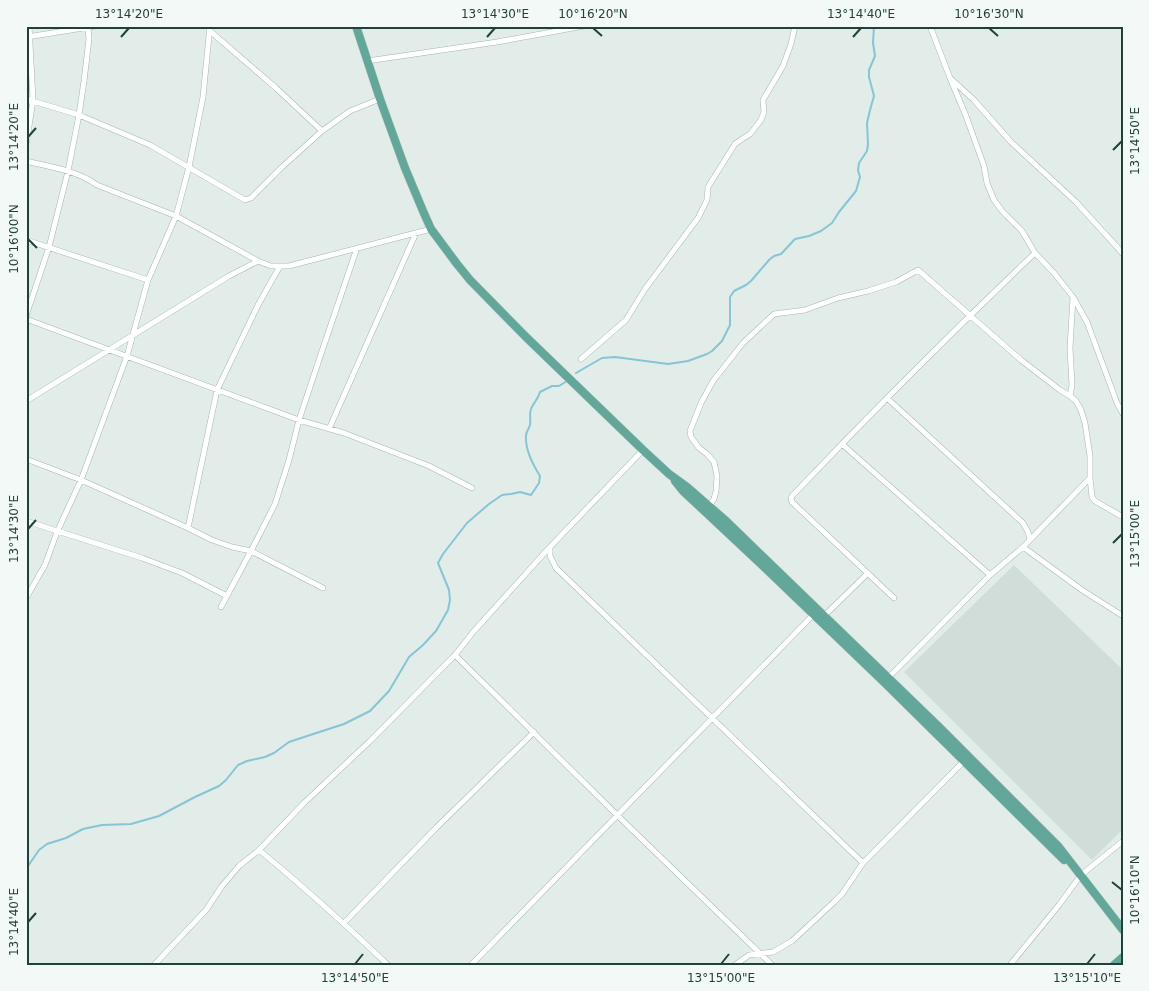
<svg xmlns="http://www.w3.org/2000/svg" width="1149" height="991" viewBox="0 0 1149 991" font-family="'DejaVu Sans',sans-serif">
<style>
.built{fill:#d0ddd8}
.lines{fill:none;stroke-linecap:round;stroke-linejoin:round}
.stream{stroke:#86c4d6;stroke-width:2}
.street-casing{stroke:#a4b6b1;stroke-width:6}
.primary-casing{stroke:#c1cac8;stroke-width:9}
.street{stroke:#fff;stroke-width:5}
.primary{stroke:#63a69a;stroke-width:8}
.ticks{fill:none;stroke:#20403a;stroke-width:2}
.neatline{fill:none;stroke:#20403a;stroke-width:2}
.ticks-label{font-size:12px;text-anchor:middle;fill:#20403a}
</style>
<rect width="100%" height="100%" fill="#e2ede9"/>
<path class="built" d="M 1014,565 L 1123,670 L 1123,829 L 1092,860 L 904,672 Z"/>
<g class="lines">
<path class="stream" d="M 576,373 L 602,358 L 615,357 L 668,364 L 688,361 L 707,354 L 712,351 L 722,341 L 730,325 L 730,297 L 734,291 L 746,285 L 751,281 L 769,260 L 774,256 L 781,254 L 795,239 L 809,236 L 821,231 L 832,223 L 839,212 L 856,191 L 860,177 L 858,170 L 859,163 L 867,151 L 868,144 L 867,123 L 870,110 L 874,96 L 869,77 L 869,70 L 875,56 L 873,43 L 874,26
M 26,869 L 39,850 L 47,844 L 66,838 L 83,829 L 102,825 L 131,824 L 159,816 L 195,797 L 219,786 L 226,780 L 238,765 L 247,761 L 265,757 L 274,753 L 289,742 L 298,739 L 344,724 L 370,711 L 389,691 L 409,657 L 423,645 L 436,631 L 448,610 L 450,600 L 449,590 L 438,563 L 443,554 L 467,523 L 482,510 L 489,504 L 502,495 L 511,494 L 520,492 L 531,495 L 539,483 L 540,476 C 533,465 525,450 526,436 C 526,431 529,429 530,425 C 531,420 529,414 531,409 C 533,403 538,400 540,392 L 552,386 L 559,386 L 567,381"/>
<defs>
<path id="street" d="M 930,26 L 950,78 L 974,100 L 1011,142 L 1076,202 L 1117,247 L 1123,254
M 210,31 L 276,88 L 322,131
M 27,37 L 96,26
M 367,61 L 497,42 L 584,26
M 950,78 L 966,116 L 984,166 L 987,183 L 994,200 L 1003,212 L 1022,231 L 1035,253 L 1054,273 L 1073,297 L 1087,322 L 1117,403 L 1123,414
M 26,99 L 79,115 L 150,145 L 245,200 L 251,198 L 282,167 L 322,131 L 350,111 L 380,99
M 26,145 L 33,100 L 29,26
M 26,161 C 50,167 76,170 97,185 L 176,216 L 258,261 L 271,266 L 289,266 L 431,229
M 26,240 L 148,280
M 26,316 L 49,247 L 68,171 L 79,115 L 84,81 L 89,39 L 88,28
M 26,319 L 299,420 L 344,433 L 429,466 L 472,488
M 581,359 L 626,320 L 645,289 L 698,218 L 707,200 L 708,187 L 735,144 L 742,139 L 750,134 L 761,120 L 764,112 L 763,100 L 783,66 L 791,44 L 795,26
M 1070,396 L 1072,385 L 1070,348 L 1073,297
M 887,398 L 1023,523 L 1028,532 L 1030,539
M 26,401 L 229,276 L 258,261
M 329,429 L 416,233
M 842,444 L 990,575
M 643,450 L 550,547 L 550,556 L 556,568 L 863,863
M 26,459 L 81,480 L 188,528 L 212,540 L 232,547 L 251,551 L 323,588
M 709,506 L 714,499 L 716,491 L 717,476 L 714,462 L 707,454 L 699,448 L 691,437 L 690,431 L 701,403 L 713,381 L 743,343 L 774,314 L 805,310 L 838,298 L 868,291 L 896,282 L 918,270 L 1021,360 L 1060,390 L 1070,396 L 1076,401 L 1081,410 L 1085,423 L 1090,456 L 1090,478 L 1092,497 L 1095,501 L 1123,517
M 26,521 L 142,558 L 182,573 L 227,596
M 188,528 L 217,390 L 258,305 L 280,266
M 1023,547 L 1082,590 L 1123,616
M 26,598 L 45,565 L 57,532 L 81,480 L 127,356 L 148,280 L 176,216 L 189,167 L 203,97 L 210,26
M 894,598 L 792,502 L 791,499 L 792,496 C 871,413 952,332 1035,253
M 221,607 L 251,551 L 275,504 L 289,460 L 299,420 L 322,351 L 357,248
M 823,617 L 868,573
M 455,655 L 617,815 L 772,965
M 889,677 L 990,575 L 1023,547 L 1090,478
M 259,850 C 304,887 346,925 388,965
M 344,923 L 437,827 L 534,732
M 154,965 L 206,910 L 222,886 L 239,866 L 259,850 L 305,802 L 369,742 L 455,655 L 474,631 L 549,548
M 471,965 L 815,613
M 735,965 L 749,955 L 773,952 L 792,941 L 834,902 L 842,894 L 863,863 L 965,760
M 1010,965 L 1059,905 L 1081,875 L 1123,841"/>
<path id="primary" d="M 356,26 L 380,99 L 405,168 L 423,211 L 431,229 L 457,264 L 470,280 L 526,337 L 643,450 L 669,474 L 687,487 L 725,520 L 939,727 L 1058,846 L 1123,930
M 675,481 L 683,491 L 761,564 L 884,682 L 1064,860
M 1114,965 L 1123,957"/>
</defs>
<use href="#street" class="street-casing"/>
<use href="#primary" class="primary-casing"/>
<use href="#street" class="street"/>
<use href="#primary" class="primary"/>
</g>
<path class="ticks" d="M 593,28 L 602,36M 989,28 L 998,36M 121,37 L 129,28M 487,37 L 495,28M 853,37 L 861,28M 28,137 L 36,128M 1113,150 L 1122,141M 28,239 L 37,248M 28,529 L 36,520M 1113,543 L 1122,534M 1112,882 L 1122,890M 28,922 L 36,913M 355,964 L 363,954M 721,964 L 729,954M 1087,964 L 1095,954"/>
<rect width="1149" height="991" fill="none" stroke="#f3f9f6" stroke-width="55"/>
<rect x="28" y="28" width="1094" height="936" class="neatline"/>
<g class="ticks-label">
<text x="129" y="18">13°14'20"E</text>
<text x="495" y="18">13°14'30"E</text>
<text x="593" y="18">10°16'20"N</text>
<text x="861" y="18">13°14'40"E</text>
<text x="989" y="18">10°16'30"N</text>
<text transform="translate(14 137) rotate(-90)" y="4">13°14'20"E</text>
<text transform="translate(1135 141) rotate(-90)" y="4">13°14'50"E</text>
<text transform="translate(14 239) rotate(-90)" y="4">10°16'00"N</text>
<text transform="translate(14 529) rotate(-90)" y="4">13°14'30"E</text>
<text transform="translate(1135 534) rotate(-90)" y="4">13°15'00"E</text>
<text transform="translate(1135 890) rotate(-90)" y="4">10°16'10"N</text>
<text transform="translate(14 922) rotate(-90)" y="4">13°14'40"E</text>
<text x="355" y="982">13°14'50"E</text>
<text x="721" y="982">13°15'00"E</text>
<text x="1087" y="982">13°15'10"E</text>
</g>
</svg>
